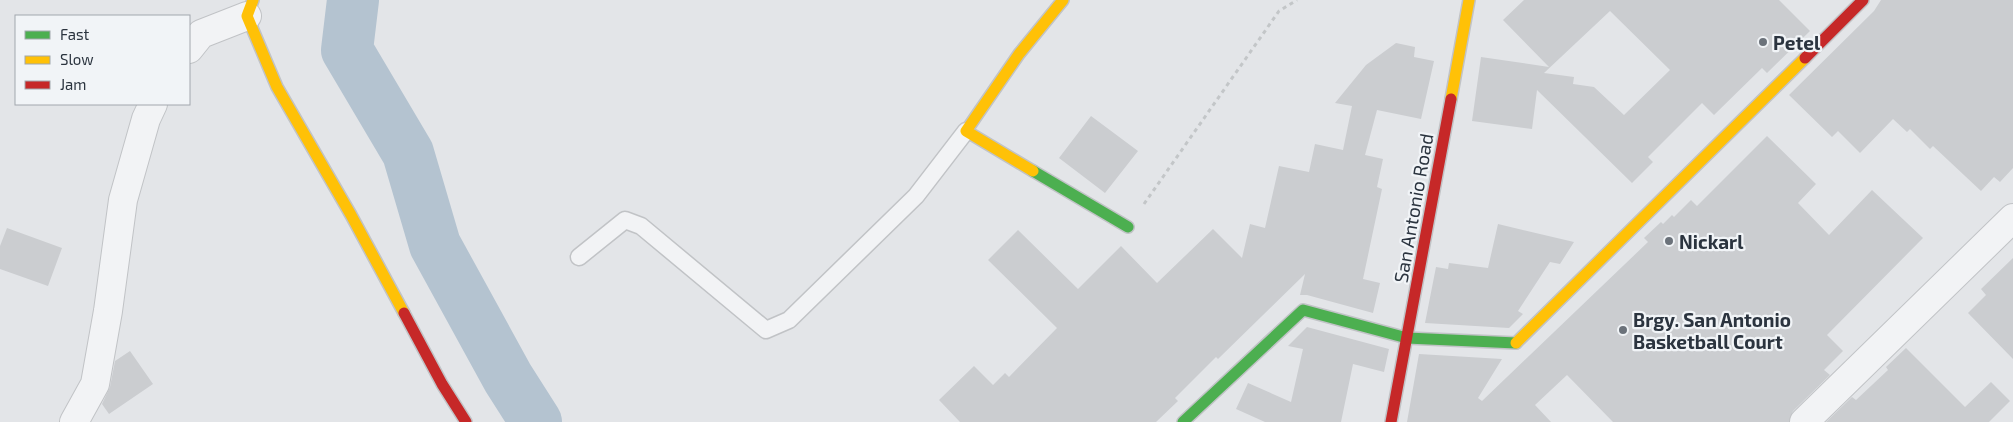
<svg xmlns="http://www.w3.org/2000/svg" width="2013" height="422" viewBox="0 0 2013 422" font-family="'Exo 2',sans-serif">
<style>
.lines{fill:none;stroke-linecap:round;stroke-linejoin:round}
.river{stroke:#b4c3d0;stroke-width:52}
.building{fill:#cbcdd0;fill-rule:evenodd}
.lane-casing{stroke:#c1c3c6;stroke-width:19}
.street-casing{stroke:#c1c3c6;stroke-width:30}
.fast-casing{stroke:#c1c3c6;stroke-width:14}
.slow-casing{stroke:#c1c3c6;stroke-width:14}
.jam-casing{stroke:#c1c3c6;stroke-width:14}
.path{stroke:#c3c6c8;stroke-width:3;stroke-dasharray:4 4;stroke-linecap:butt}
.lane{stroke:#f2f3f5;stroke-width:16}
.street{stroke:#f2f3f5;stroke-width:28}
.fast{stroke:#4caf50;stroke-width:11}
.slow{stroke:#ffc107;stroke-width:11}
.jam{stroke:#c62828;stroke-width:11}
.poi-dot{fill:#6b727a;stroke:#f1f4f7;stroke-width:2}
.labels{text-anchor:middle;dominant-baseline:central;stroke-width:4.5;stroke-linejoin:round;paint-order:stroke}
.poi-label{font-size:19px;font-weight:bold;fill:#2b343f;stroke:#f1f4f7;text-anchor:start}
.street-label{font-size:19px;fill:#2b343f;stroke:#f1f4f7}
</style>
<rect width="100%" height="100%" fill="#e3e5e8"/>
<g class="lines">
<path class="river" d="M 353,0 L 347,50 L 408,153 L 435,245 L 508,378 L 536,422"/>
</g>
<path class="building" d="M 1524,0 L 1779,0 L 1810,31 L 1767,73 L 1762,68 L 1714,115 L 1702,103 L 1648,157 L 1653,162 L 1632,183 L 1537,90 L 1532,129 L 1472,121 L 1481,57 L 1549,67 L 1503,20 ZM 1610,11 L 1670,70 L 1624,115 L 1594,87 L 1573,84 L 1574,77 L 1544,73 Z
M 1881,0 L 2013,0 L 2013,168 L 2000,182 L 1994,177 L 1981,191 L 1933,146 L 1930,149 L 1910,129 L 1907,132 L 1893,119 L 1860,153 L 1838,131 L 1832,137 L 1789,95 L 1874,11 Z
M 1396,43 L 1415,47 L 1414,57 L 1434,61 L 1421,119 L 1377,110 L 1365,155 L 1383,159 L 1377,187 L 1382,189 L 1363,279 L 1380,283 L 1373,313 L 1307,295 L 1300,295 L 1305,274 L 1218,359 L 1216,357 L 1175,398 L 1178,401 L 1156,422 L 960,422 L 939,400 L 974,366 L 993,385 L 1005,373 L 1009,377 L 1057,328 L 988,260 L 1018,230 L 1078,289 L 1121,246 L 1157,283 L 1213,229 L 1242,258 L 1250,224 L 1265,228 L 1279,166 L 1309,172 L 1315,144 L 1343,150 L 1352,106 L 1335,103 L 1366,65 Z
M 1091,116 L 1138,151 L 1105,193 L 1059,158 Z
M 1767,136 L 1816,184 L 1798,203 L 1829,235 L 1872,190 L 1923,238 L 1827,335 L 1843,351 L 1824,370 L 1830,375 L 1793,411 L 1789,422 L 1613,422 L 1567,375 L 1535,405 L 1551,422 L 1407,422 L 1419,354 L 1502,359 L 1478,398 L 1482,401 L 1648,242 L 1644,238 L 1661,222 L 1663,224 L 1672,215 L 1674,217 L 1691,200 L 1697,206 Z
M 1498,224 L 1574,242 L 1560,264 L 1550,262 L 1518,311 L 1523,314 L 1509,328 L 1425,323 L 1436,267 L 1448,269 L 1449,263 L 1488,268 Z
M 7,228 L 62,248 L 48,286 L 0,269 L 0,246 Z
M 2013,258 L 2013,359 L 1968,313 L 1986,295 L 1981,289 Z
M 1307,327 L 1389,349 L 1384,372 L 1353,364 L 1341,422 L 1265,422 L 1236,409 L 1248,383 L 1291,402 L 1303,349 L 1288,346 Z
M 1906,348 L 1965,407 L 1991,382 L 2010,401 L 1989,422 L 1826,422 L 1852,397 L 1856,400 L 1888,370 L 1886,367 Z
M 130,351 L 153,384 L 109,414 L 102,404 L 110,387 L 115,361 Z"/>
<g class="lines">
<defs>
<path id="lane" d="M 579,257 L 625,220 L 641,226 L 766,330 L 789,320 L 916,196 L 966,131"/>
<path id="street" d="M 189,49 L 201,34 L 247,16
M 74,422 L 95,384 L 108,311 L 123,200 L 146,119 L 153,104
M 1804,422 L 2013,218"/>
<path id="fast" d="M 1033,171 L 1128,227
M 1183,422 L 1303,310 L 1407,338 L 1516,343"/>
<path id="slow" d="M 253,0 L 247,16 L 277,87 L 351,215 L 404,313
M 1451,99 L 1469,0
M 1033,171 L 966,131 L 1019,54 L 1063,0
M 1516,343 L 1805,58"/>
<path id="jam" d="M 1805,58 L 1863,0
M 404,313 L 442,384 L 466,422
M 1391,422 L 1451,99"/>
</defs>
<use href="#lane" class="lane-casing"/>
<use href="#street" class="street-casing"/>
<use href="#fast" class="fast-casing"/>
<use href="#slow" class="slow-casing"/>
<use href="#jam" class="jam-casing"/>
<path class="path" d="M 1144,204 L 1279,11 L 1297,0"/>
<use href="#lane" class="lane"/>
<use href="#street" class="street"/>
<use href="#fast" class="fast"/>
<use href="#slow" class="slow"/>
<use href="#jam" class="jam"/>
</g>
<g class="poi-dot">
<circle cx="1763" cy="42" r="5"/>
<circle cx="1669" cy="241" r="5"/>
<circle cx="1623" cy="330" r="5"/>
</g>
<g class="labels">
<g class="poi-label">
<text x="1773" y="42">Petel</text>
<text x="1679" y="241">Nickarl</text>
<text x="1633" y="319">Brgy. San Antonio<tspan x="1633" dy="22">Basketball Court</tspan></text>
</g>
<g class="street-label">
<text transform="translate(1413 208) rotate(-80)">San Antonio Road</text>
</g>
</g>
<rect x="15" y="15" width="175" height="90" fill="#f1f4f7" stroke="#a2a7ad"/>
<rect x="25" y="31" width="25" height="8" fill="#4caf50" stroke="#a2a7ad"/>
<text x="60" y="40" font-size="15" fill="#2b343f">Fast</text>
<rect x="25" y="56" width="25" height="8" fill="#ffc107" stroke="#a2a7ad"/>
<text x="60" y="65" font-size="15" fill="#2b343f">Slow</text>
<rect x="25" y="81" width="25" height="8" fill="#c62828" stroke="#a2a7ad"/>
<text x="60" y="90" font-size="15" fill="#2b343f">Jam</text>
</svg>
